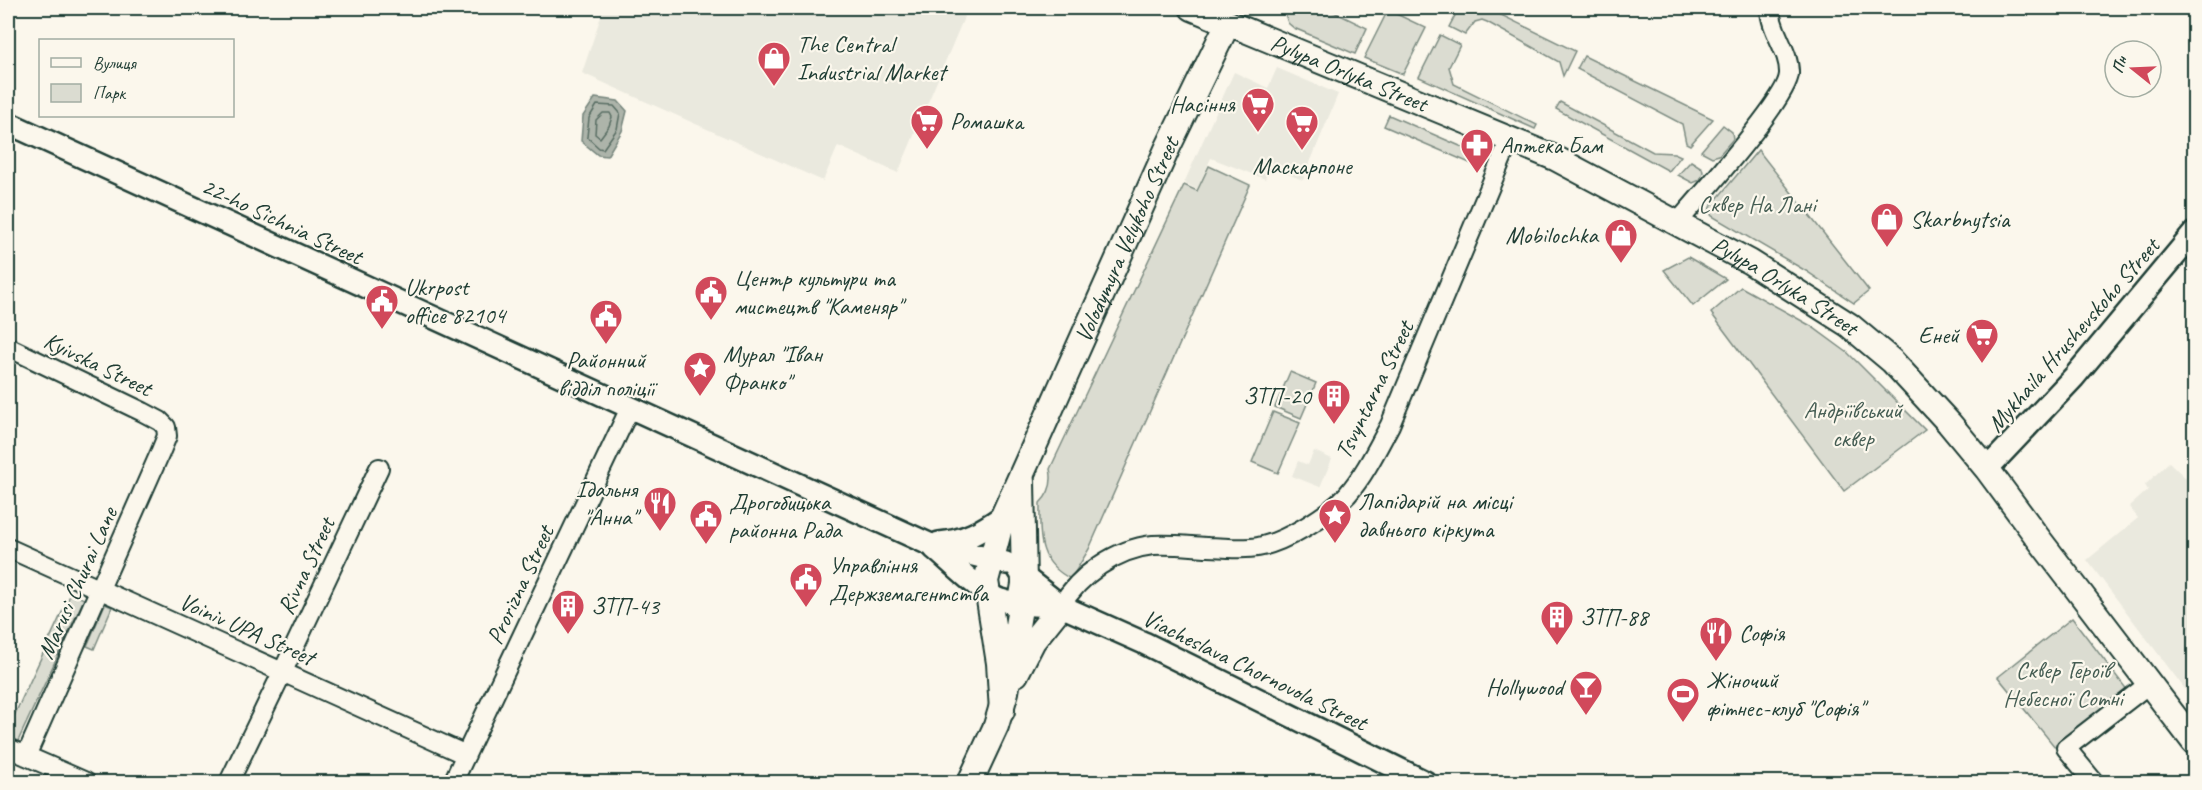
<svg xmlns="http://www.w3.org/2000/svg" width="2202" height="790" viewBox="0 0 2202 790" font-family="Caveat,sans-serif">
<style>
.built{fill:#eae9de}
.green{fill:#dbdcd1;stroke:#7d8c82;stroke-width:1.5}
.water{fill:#adb4aa;stroke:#74847b;stroke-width:1.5}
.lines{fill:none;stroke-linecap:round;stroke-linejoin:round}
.shore{stroke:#586d63;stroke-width:1.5}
.minor-casing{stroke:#1f3d34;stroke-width:22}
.tertiary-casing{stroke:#1f3d34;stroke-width:26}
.secondary-casing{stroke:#1f3d34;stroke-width:28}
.minor{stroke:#fbf7ec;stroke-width:18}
.tertiary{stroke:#fbf7ec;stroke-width:21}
.secondary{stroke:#fbf7ec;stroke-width:24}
.labels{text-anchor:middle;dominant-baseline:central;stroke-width:4.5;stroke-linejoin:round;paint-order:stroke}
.poi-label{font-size:24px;fill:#1f3d34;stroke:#fbf7ec;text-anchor:start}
.street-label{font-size:24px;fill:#1f3d34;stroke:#fbf7ec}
.park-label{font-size:24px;fill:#455d53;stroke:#fbf7ec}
</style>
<rect width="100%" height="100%" fill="#fbf7ec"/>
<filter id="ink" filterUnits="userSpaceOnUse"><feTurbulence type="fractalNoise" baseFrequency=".0167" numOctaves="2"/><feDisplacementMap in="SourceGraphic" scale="12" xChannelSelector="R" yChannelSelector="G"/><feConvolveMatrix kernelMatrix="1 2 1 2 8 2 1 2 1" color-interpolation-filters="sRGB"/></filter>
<g filter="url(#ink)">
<path class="built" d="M 589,8 L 968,8 L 898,173 L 838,146 L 823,181 L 582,73 L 602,13 Z
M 1277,68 L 1338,94 L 1303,180 L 1270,167 L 1265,179 L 1211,158 L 1197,189 L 1184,183 L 1234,72 L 1268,88 Z
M 1314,451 L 1332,459 L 1320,487 L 1292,476 L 1298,461 L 1308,465 Z
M 2169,462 L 2194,486 L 2194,701 L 2087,560 L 2138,518 L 2129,507 L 2148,490 L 2145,485 Z"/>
<path class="green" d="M 1283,8 L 1326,8 L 1367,28 L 1355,54 L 1294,28 L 1288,23 Z
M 1459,8 L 1487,8 L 1575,51 L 1563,76 L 1559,62 L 1487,22 L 1482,20 L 1475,22 L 1465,35 L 1449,27 Z
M 1388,10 L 1426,28 L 1403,74 L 1364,58 Z
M 1440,35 L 1460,45 L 1449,67 L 1454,84 L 1537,125 L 1535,129 L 1419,77 Z
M 1584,56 L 1713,119 L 1690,145 L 1686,143 L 1682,124 L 1577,69 Z
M 1560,102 L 1653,152 L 1674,153 L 1681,156 L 1669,171 L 1556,109 Z
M 1389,115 L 1476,153 L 1472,164 L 1384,126 Z
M 1723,125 L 1732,132 L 1733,139 L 1719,155 L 1712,157 L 1701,151 Z
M 1758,150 L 1869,291 L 1854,303 L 1806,271 L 1712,216 L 1709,212 L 1710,207 Z
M 1691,161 L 1702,168 L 1703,172 L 1700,180 L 1693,183 L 1678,175 Z
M 1209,166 L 1250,185 L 1089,549 L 1071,579 C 1037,562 1040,536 1040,503 C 1050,493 1053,482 1050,469 L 1184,185 L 1197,191 Z
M 1688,257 L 1726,279 L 1693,306 L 1664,270 Z
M 1741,287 L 1811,326 L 1848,353 L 1925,430 L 1844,491 L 1711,313 Z
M 1290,372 L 1316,383 L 1301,418 L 1275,407 Z
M 1273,412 L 1300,423 L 1278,473 L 1252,462 Z
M 71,593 L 84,599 L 18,741 L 8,736 L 8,729 Z
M 105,604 L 112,607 L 94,649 L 87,646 Z
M 2072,618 L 2128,691 L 2055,747 L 1998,677 Z"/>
<path class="water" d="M 595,98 L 618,101 L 627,111 L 622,131 L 607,156 L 598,155 L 581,141 L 583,116 Z"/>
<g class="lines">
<path class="shore" d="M 597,105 L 614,106 L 620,113 L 617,129 L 603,149 L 599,148 L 587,137 L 589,118 Z
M 603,113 L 610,113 L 612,117 L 609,126 L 600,138 L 595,134 L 596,120 Z"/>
<defs>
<path id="minor" d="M 1678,222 C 1698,199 1788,98 1789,74 C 1790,51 1770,31 1770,8
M 8,347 L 143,412 L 160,421 L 166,427 L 167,436 L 160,453 L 26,756
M 8,548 L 466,755
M 1061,606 C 1079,575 1116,549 1153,545 C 1171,544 1190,546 1208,547 C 1224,547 1242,550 1258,547 C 1285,542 1329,515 1347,495 C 1365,474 1377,449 1390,425 L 1510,139
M 8,748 L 86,782
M 229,782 L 283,671 L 379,468
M 453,782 L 630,408
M 2094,782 L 2066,748 L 2150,683"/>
<path id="tertiary" d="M 8,123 L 929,544 L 1006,563
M 1987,469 L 2074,377 L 2194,233
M 939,543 C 965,541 982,531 1003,516
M 934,548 C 950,561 983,595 1001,600 C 1020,606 1041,605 1061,606
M 1017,567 L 1023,576 L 1061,606 L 1144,643 L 1425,782"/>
<g id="secondary">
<path id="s1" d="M 1192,8 L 1555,158 L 1750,262 L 1849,325 L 1892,361 L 1949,423 L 1987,469 L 2038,538 L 2194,742"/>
<path d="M 1016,674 L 1033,641 L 1061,606"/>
<path id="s2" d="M 1002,711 L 999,663 L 986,581 L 1003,516 L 1168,147 L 1228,23"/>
<path d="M 970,782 L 996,726 L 1006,692 L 1024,584 L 1022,481"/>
</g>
</defs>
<use href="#minor" class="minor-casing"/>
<use href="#tertiary" class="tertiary-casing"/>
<use href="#secondary" class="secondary-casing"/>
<use href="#minor" class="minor"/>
<use href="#tertiary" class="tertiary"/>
<use href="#secondary" class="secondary"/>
</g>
</g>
<defs>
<symbol id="shop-pin" viewBox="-11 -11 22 30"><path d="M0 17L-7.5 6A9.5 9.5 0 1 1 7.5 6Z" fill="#d1495b" stroke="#fbf7ec"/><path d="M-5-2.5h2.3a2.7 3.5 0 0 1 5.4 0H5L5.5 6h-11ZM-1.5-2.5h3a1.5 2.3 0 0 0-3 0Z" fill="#fff"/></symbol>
<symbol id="supermarket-pin" viewBox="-11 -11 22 30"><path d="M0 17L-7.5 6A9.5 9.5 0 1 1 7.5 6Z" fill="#d1495b" stroke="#fbf7ec"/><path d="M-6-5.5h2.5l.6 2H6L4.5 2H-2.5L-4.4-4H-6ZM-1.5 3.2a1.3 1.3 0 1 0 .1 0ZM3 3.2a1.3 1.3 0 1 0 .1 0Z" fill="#fff"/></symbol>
<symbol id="pharmacy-pin" viewBox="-11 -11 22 30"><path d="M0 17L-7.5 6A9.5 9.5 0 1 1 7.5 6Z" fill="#d1495b" stroke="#fbf7ec"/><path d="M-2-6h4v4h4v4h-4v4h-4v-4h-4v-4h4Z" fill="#fff"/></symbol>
<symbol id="civic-pin" viewBox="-11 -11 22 30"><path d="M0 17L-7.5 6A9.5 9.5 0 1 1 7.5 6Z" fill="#d1495b" stroke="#fbf7ec"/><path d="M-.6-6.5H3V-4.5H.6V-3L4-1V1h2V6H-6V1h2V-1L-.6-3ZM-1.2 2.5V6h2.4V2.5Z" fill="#fff"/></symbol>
<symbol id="sight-pin" viewBox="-11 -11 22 30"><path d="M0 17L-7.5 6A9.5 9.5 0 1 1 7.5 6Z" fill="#d1495b" stroke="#fbf7ec"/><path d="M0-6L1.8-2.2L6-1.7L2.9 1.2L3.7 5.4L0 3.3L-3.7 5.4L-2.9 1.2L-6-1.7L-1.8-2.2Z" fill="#fff"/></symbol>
<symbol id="building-pin" viewBox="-11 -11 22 30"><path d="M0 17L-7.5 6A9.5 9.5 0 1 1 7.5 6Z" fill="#d1495b" stroke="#fbf7ec"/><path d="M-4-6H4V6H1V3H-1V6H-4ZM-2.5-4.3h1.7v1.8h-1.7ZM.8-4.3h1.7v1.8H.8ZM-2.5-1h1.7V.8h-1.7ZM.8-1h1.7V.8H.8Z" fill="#fff"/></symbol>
<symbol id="restaurant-pin" viewBox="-11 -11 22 30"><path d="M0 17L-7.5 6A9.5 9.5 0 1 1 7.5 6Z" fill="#d1495b" stroke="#fbf7ec"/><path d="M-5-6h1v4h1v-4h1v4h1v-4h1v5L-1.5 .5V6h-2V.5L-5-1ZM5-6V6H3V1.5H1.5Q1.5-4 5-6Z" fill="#fff"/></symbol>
<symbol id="bar-pin" viewBox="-11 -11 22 30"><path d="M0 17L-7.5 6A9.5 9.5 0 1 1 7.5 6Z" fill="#d1495b" stroke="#fbf7ec"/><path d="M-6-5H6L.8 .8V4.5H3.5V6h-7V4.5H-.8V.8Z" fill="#fff"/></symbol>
<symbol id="stadium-pin" viewBox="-11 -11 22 30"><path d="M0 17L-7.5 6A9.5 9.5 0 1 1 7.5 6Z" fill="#d1495b" stroke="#fbf7ec"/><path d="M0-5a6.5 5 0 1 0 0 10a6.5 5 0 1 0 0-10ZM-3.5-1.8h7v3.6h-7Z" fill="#fff"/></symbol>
</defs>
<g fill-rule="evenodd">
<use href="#shop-pin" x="755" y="39" width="38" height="52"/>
<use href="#supermarket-pin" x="1239" y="85" width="38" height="52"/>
<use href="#supermarket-pin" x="908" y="102" width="38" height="52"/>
<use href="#supermarket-pin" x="1283" y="103" width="38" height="52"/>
<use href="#pharmacy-pin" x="1458" y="126" width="38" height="52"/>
<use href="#shop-pin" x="1868" y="200" width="38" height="52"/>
<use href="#shop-pin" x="1602" y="216" width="38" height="52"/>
<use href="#civic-pin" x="692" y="273" width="38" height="52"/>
<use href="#civic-pin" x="363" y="282" width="38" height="52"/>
<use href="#civic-pin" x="587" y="297" width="38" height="52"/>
<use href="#supermarket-pin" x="1963" y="316" width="38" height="52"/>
<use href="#sight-pin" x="681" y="349" width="38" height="52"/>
<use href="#building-pin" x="1315" y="377" width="38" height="52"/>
<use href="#restaurant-pin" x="641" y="484" width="38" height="52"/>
<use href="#sight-pin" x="1316" y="496" width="38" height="52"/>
<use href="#civic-pin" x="687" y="497" width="38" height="52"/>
<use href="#civic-pin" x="787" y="560" width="38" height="52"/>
<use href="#building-pin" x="549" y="587" width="38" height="52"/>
<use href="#building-pin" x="1538" y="598" width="38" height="52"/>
<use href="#restaurant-pin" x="1697" y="614" width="38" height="52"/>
<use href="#bar-pin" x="1567" y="668" width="38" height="52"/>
<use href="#stadium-pin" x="1664" y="675" width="38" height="52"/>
</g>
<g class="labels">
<g class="poi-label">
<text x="797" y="44">The Central<tspan x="797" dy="28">Industrial Market</tspan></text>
<text x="1235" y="104" text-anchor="end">Насіння</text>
<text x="950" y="121">Ромашка</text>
<text x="1500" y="145">Аптека Бам</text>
<text x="1302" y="166" text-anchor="middle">Маскарпоне</text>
<text x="1910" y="219">Skarbnytsia</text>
<text x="1598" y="235" text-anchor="end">Mobilochka</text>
<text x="734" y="278">Центр культури та<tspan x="734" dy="28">мистецтв "Каменяр"</tspan></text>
<text x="405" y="287">Ukrpost<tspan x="405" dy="28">office 82104</tspan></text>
<text x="1959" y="335" text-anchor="end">Еней</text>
<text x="723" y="354">Мурал "Іван<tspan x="723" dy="28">Франко"</tspan></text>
<text x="606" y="360" text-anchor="middle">Районний<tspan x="606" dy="28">відділ поліції</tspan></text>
<text x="1311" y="396" text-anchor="end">ЗТП-20</text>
<text x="637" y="489" text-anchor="end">Ідальня<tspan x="637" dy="28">"Анна"</tspan></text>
<text x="1358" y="501">Лапідарій на місці<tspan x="1358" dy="28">давнього кіркута</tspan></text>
<text x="729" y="502">Дрогобицька<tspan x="729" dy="28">районна Рада</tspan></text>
<text x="829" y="565">Управління<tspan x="829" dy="28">Держземагентства</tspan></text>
<text x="591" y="606">ЗТП-43</text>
<text x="1580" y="617">ЗТП-88</text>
<text x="1739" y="633">Софія</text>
<text x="1706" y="680">Жіночий<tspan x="1706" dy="28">фітнес-клуб "Софія"</tspan></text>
<text x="1563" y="687" text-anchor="end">Hollywood</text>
</g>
<g class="street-label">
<text stroke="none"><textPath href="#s1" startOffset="170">Pylypa Orlyka Street</textPath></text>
<text transform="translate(282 221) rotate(25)">22-ho Sichnia Street</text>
<text stroke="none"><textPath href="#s2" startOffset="501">Volodymyra Velykoho Street</textPath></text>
<text stroke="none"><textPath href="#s1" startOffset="656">Pylypa Orlyka Street</textPath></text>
<text transform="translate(2073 335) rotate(-49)">Mykhaila Hrushevskoho Street</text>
<text transform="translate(98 364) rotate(26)">Kyivska Street</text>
<text transform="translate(1374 390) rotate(-64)">Tsvyntarna Street</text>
<text transform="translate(306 566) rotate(-65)">Rivna Street</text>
<text transform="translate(77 583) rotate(-66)">Marusi Churai Lane</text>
<text transform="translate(520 585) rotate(-65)">Prorizna Street</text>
<text transform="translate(247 629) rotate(24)">Voiniv UPA Street</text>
<text transform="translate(1255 670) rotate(26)">Viacheslava Chornovola Street</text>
</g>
<g class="park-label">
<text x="1757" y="204">Сквер На Лані</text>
<text x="1853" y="410">Андріївський<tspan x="1853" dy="28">сквер</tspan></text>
<text x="2063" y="670">Сквер Героїв<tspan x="2063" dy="28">Небесної Сотні</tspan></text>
</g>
</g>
<rect width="2202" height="790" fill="none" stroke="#fbf7ec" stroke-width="30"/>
<rect x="15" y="15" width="2172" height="760" fill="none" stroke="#1f3d34" stroke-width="2" filter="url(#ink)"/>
<rect x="39" y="39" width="195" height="78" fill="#fbf7ec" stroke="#a3ada2" stroke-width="1.5"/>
<rect x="51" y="58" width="30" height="9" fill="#fbf7ec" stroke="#a3ada2" stroke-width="1.5"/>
<text x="93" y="69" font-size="18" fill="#1f3d34">Вулиця</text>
<rect x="51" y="84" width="30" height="18" fill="#dbdcd1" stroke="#a3ada2" stroke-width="1.5"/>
<text x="93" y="99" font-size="18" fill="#1f3d34">Парк</text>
<g transform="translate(2133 69) rotate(288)"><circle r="28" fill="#fbf7ec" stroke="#a3ada2" stroke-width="1.5"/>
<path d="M0-4.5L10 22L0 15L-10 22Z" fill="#d1495b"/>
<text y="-9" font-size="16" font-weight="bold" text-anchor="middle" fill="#1f3d34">Пн</text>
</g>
</svg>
